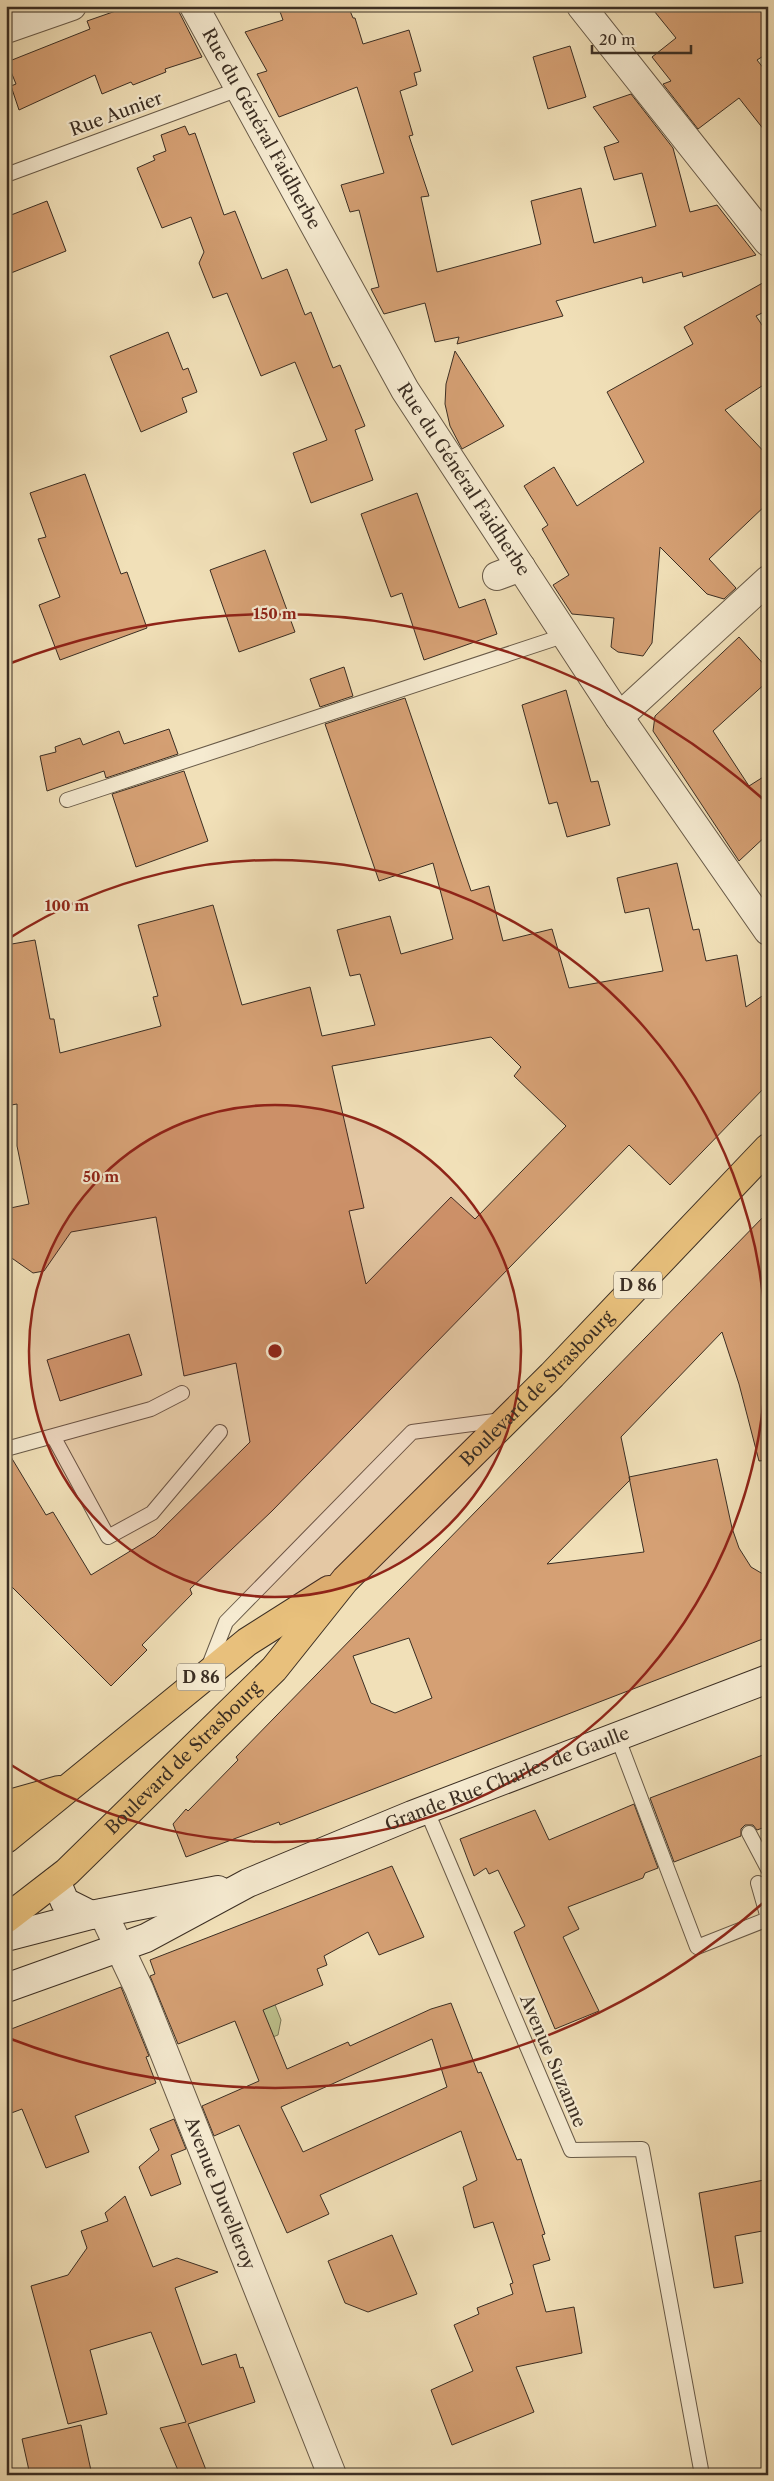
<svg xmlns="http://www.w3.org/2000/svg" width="774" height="2481" viewBox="0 0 774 2481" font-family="'Libre Caslon Text',serif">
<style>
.green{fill:#bdc18c;stroke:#7c7858}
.building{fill:#d5a074;stroke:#3b2e23;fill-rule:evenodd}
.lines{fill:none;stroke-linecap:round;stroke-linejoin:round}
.service-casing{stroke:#685a48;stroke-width:16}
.minor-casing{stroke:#685a48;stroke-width:30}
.secondary-casing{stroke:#3b2e23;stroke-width:30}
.primary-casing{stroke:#3b2e23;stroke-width:30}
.service{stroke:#f6ebd1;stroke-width:14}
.minor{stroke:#f6ebd1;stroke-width:28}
.secondary{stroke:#f6ebd1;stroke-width:28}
.primary{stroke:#e8c07c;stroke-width:28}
.ring{fill:none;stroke:#8f2418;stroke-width:2.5}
.labels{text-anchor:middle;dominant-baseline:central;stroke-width:4.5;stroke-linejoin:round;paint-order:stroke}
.shield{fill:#f6ebd1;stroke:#736757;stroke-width:1}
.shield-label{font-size:16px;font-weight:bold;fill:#3b2e23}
.street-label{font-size:18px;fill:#3b2e23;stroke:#f6ebd1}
.centre{fill:#8f2418;stroke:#f6ebd1;stroke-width:2.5}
.ring-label{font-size:15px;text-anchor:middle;font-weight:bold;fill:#8f2418;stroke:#f6ebd1;stroke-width:4.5;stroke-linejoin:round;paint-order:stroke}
</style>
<rect width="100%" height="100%" fill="#f1e0b8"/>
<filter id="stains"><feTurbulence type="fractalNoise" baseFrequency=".004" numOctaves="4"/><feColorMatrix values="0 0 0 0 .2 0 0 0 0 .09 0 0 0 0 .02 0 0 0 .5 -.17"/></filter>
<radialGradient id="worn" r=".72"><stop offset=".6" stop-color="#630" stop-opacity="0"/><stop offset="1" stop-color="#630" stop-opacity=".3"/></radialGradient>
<path class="green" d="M 265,1979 L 281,2020 L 278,2035 L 249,2046 L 236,2024 Z"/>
<path class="building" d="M 130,6 L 176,6 L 202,57 L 165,69 L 166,72 L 133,85 L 131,82 L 102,94 L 95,75 L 19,110 L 11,86 L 16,84 L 7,62 L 90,29 L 87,21 Z
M 278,6 L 348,6 L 353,18 L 355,18 L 363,44 L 409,30 L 421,71 L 414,73 L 417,85 L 400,91 L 413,135 L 409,136 L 429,196 L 421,197 L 437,272 L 541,244 L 531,201 L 581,188 L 594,243 L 656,226 L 642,173 L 614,180 L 604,147 L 619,142 L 593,107 L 631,94 L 673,148 L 690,212 L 717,205 L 756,255 L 683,277 L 682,272 L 643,283 L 642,277 L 556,301 L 563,316 L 457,344 L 459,337 L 435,342 L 425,303 L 384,314 L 371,289 L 379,287 L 359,210 L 350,212 L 341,185 L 384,173 L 357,87 L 279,117 L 257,74 L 267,71 L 245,32 L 283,20 Z
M 650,6 L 768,6 L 768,53 L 757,60 L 768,74 L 768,135 L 739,98 L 698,129 L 663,84 L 671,81 L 652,57 L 676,38 Z
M 570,46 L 586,97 L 548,109 L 533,57 Z
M 185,126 L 189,135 L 195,133 L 224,215 L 235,211 L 262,279 L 287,269 L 305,315 L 311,312 L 333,368 L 340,365 L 365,426 L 355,430 L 373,480 L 311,503 L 293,453 L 327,440 L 295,362 L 261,376 L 227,293 L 213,298 L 199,263 L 204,252 L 191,217 L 162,228 L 137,168 L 155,160 L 153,156 L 166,151 L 161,135 Z
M 47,201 L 66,251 L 6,275 L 6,217 Z
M 768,280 L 768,310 L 756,316 L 768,334 L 768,382 L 725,410 L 768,456 L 768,503 L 709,559 L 736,588 L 724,599 L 707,594 L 660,547 L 652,643 L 643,656 L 618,652 L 611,647 L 614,618 L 572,614 L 553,585 L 569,575 L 542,529 L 548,525 L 524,486 L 554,467 L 577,506 L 644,462 L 607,392 L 693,344 L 684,327 Z
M 168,332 L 183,370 L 188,368 L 197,392 L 182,398 L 187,412 L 141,432 L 110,356 Z
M 455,351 L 504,426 L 462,449 L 450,426 L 445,404 L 446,384 Z
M 85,474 L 121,574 L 127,572 L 147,628 L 60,660 L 39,605 L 60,597 L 38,539 L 46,537 L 30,493 Z
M 417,493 L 459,608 L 485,599 L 497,634 L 424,660 L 402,593 L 391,597 L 361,514 Z
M 265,550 L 295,632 L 239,652 L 210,570 Z
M 739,637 L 768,669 L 768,681 L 713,731 L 749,786 L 768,774 L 768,834 L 739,861 L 653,731 L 655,716 Z
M 344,667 L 353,696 L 320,707 L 310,679 Z
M 566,690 L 591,782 L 598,781 L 610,825 L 567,837 L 557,802 L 549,804 L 522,705 Z
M 405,698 L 471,891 L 489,886 L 503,941 L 552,929 L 569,988 L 663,971 L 649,908 L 625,913 L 617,878 L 677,863 L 693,930 L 699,929 L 706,961 L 737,955 L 746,1007 L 768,992 L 768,1084 L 670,1185 L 629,1145 L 272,1511 L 190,1589 L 192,1594 L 142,1645 L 147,1650 L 111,1686 L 6,1581 L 6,1458 L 11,1457 L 46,1515 L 53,1512 L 91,1575 L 155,1536 L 250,1442 L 236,1363 L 184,1376 L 156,1217 L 71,1232 L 44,1271 L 33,1273 L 6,1254 L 6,1209 L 29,1204 L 17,1146 L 17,1104 L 6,1106 L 6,945 L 35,940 L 50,1019 L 54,1019 L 60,1053 L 161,1026 L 153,997 L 158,996 L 138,925 L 213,905 L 242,1005 L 310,987 L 322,1036 L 375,1025 L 360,974 L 350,976 L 337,930 L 390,916 L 401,954 L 453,939 L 433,863 L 379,881 L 325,724 ZM 491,1037 L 521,1067 L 514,1076 L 566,1126 L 475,1219 L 451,1197 L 366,1284 L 349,1211 L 364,1208 L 332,1066 Z
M 169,729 L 178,754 L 106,778 L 104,771 L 47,791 L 40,756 L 56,752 L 55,747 L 80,738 L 83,745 L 119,731 L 124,744 Z
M 184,771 L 208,841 L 136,867 L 112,794 Z
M 768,1212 L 768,1460 L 759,1461 L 739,1384 L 722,1332 L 621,1437 L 630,1480 L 547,1564 L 644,1552 L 629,1477 L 717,1459 L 732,1528 L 739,1548 L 751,1567 L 768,1577 L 768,1637 L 280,1825 L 279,1822 L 186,1857 L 173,1824 L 186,1809 L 188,1811 L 238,1760 L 236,1757 ZM 409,1638 L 432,1698 L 395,1713 L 371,1703 L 353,1656 Z
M 129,1334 L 142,1375 L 60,1401 L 47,1360 Z
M 768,1753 L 768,1826 L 757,1830 L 753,1825 L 745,1825 L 741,1829 L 741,1836 L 674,1862 L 650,1798 Z
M 634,1804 L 658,1868 L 645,1873 L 643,1878 L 568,1907 L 579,1929 L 563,1937 L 599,2011 L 555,2029 L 514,1932 L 525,1926 L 498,1870 L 489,1874 L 486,1868 L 474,1876 L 460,1839 L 535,1810 L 549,1840 Z
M 392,1866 L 424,1937 L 379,1955 L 368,1932 L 324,1956 L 327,1965 L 317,1969 L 323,1985 L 263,2010 L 287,2069 L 348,2042 L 350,2046 L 431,2009 L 451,2003 L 478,2073 L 481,2072 L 517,2160 L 521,2159 L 545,2234 L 542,2235 L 550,2260 L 533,2265 L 546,2312 L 574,2307 L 582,2353 L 516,2367 L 534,2412 L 452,2445 L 431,2390 L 473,2371 L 454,2325 L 479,2314 L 477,2308 L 513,2294 L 510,2284 L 513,2283 L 493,2222 L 474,2228 L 463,2187 L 477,2180 L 461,2131 L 320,2195 L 329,2214 L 287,2233 L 239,2125 L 214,2136 L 202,2106 L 259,2081 L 235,2021 L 178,2044 L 150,1976 L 155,1974 L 150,1960 ZM 432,2039 L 447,2087 L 303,2152 L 281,2107 Z
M 121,1987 L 149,2056 L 146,2057 L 156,2083 L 75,2116 L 89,2152 L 46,2168 L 22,2109 L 6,2115 L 6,2031 Z
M 174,2119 L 186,2149 L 171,2155 L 181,2184 L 151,2196 L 139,2167 L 159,2150 L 150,2129 Z
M 764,2180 L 768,2203 L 768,2230 L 735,2236 L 743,2283 L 714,2288 L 699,2193 Z
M 125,2196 L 153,2267 L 177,2258 L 218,2272 L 175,2288 L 202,2365 L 236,2354 L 240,2368 L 243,2367 L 255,2402 L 188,2424 L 208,2475 L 180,2475 L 160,2428 L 186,2422 L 151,2332 L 90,2350 L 107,2414 L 68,2424 L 31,2286 L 68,2275 L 87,2248 L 81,2231 L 108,2221 L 105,2213 Z
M 392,2235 L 417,2294 L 368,2312 L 345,2303 L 328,2261 Z
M 81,2425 L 92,2475 L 30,2475 L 22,2439 Z"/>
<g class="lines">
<defs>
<path id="service" d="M 6,175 L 239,89
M 67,800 L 566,635
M 53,1436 L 108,1537 L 152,1513 L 220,1432
M 6,1449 L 151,1409 L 182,1393
M 208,1668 L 226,1622 L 412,1432 L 502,1420
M 617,1736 L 697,1947 L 768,1919
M 426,1809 L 571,2150 L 642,2149 L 702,2475
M 749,1833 L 768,1869
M 758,1883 L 768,1918"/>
<g id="minor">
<path id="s1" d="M 194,6 L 405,390 L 619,717 L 768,931"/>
<path d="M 581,6 L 768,242"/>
<path d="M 6,29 L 72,6"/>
<path d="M 497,576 L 521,567"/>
<path d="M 619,717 L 768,580"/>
<path id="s2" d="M 103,1913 L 139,1989 L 332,2475"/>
</g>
<g id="secondary">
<path d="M 56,1881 L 65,1902 L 91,1915"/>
<path d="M 6,1937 L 91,1915 L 218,1890"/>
<path id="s3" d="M 6,1988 L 146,1938 L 248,1883 L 412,1815 L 768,1679"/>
</g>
<g id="primary">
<path d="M 6,1805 L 59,1790"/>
<path d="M 6,1839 L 247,1642 L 329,1590"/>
<path id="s4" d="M 6,1919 L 67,1872 L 274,1669 L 345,1580 L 552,1375 L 768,1148"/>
</g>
</defs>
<use href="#service" class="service-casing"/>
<use href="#minor" class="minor-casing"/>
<use href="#secondary" class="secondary-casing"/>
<use href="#primary" class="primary-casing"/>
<use href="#service" class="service"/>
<use href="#minor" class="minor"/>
<use href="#secondary" class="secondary"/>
<use href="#primary" class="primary"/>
</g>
<circle cx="275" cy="1351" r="246" fill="#8f2418" fill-opacity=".12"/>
<g class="ring">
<circle cx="275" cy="1351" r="246"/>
<path d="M8 939A491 491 0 1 1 8 1763"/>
<path d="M763 1903A737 737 0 0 1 11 2039M11 663A737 737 0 0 1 763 799"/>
</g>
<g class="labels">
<g class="shield">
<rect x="614" y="1271.5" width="48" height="27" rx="4"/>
<rect x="177" y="1663.5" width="48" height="27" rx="4"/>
</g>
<g class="shield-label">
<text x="638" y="1285">D 86</text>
<text x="201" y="1677">D 86</text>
</g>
<g class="street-label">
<text transform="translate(116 114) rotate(-20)">Rue Aunier</text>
<text stroke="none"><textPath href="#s1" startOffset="140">Rue du Général Faidherbe</textPath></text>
<text stroke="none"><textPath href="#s1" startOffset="545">Rue du Général Faidherbe</textPath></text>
<text stroke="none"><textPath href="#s4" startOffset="752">Boulevard de Strasbourg</textPath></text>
<text stroke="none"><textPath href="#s4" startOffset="240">Boulevard de Strasbourg</textPath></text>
<text stroke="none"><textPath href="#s3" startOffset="544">Grande Rue Charles de Gaulle</textPath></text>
<text transform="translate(553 2061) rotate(67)">Avenue Suzanne</text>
<text stroke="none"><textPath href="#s2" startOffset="304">Avenue Duvelleroy</textPath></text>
</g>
</g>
<circle cx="275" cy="1351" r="8" class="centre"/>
<g class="ring-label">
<text x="275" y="619">150 m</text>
<text x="67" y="911">100 m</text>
<text x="101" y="1182">50 m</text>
</g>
<rect width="774" height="2481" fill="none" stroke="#f1e0b8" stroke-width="25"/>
<rect x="8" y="8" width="759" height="2466" fill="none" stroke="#3b2e23" stroke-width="2.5"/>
<rect x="12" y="12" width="749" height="2456" fill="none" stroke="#3b2e23"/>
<path d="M592 45v8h99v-8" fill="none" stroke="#3b2e23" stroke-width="2.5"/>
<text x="599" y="45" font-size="15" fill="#3b2e23" stroke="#f6ebd1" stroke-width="4" paint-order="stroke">20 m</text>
<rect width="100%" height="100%" filter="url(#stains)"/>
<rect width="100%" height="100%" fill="url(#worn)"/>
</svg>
